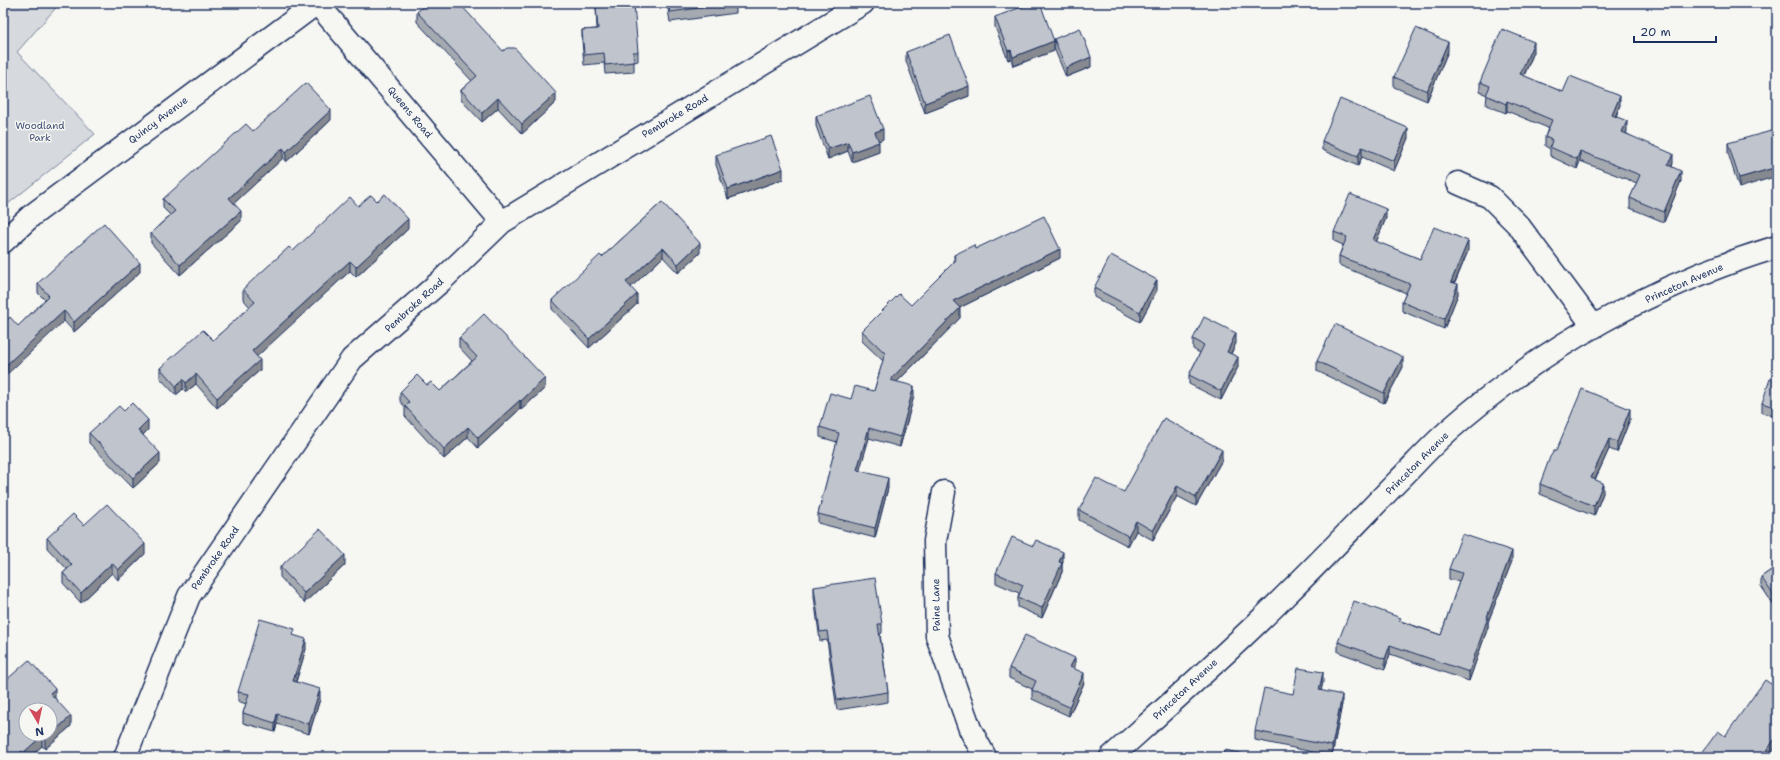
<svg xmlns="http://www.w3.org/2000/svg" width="1780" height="760" viewBox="0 0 1780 760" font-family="'Shantell Sans',sans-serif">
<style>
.green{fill:#d6d9dd;stroke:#78849e}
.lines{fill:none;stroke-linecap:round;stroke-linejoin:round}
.minor-casing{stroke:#1b2f5e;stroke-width:25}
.minor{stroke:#f6f6f2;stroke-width:22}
.wall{fill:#a5a9b0;stroke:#1b2f5e}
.shaded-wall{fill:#868990;stroke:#1b2f5e}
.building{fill:#c0c4cd;stroke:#1b2f5e;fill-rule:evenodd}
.labels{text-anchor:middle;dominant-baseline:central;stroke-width:3;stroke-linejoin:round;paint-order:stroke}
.street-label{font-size:10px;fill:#1b2f5e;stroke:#f6f6f2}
.park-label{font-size:10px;fill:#405177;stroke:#f6f6f2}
</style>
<rect width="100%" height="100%" fill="#f6f6f2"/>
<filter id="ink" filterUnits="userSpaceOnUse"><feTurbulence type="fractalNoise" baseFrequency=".025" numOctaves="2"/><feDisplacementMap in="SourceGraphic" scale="8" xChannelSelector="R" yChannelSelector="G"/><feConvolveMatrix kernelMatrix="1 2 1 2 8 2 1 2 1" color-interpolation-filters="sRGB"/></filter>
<g filter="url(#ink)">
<path class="green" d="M 3,3 L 60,3 L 17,52 L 95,134 L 3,208 Z"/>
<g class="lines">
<defs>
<path id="minor" d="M 317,3 L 502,222
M 1458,183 L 1490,197 L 1519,226 L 1594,327
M 3,242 L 31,216 L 317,3
M 944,492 L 935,541 L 937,636 L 970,729 L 985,757
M 125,757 L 189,596 L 352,359 L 441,281 L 502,222 L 863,3
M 1111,757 C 1170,704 1230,651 1286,595 C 1324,558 1360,520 1397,482 C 1414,465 1430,447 1448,431 C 1541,348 1657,283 1777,247"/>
</defs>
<use href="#minor" class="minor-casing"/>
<use href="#minor" class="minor"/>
</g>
<path class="wall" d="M 667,3 L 736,3 L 736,13 L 670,22 Z
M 596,7 L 638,52 L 638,61 L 634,62 L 634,72 L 605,74 L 604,63 L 584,65 L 582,40 L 582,30 L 597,29 Z
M 417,12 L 503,51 L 556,102 L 522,134 L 498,108 L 482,122 L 461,100 L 461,90 L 472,81 L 417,22 Z
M 995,17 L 1054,51 L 1013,66 L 1011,59 L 1008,60 L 995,27 Z
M 1054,39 L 1091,67 L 1066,77 L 1054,48 Z
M 1448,51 L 1427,101 L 1394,87 L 1394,77 Z
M 906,52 L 969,96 L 925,113 L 906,61 Z
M 1534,52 L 1524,76 L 1563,92 L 1620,105 L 1616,117 L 1627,131 L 1626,133 L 1673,163 L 1672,167 L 1681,181 L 1664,222 L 1630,208 L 1630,198 L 1637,183 L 1580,161 L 1577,169 L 1550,156 L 1550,149 L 1545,146 L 1545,137 L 1548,128 L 1507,111 L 1506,113 L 1486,105 L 1487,95 L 1480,92 L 1480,82 Z
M 816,116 L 883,139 L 878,141 L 879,152 L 852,162 L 848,151 L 828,159 L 816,126 Z
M 331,120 L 286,162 L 283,158 L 234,203 L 241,221 L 180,275 L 151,243 L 151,233 L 170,215 L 163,208 L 163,199 L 253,131 Z
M 1408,138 L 1394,171 L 1362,157 L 1358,166 L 1322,150 L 1322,141 Z
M 1728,143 L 1777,150 L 1739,188 L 1728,153 Z
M 716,155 L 783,179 L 728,199 L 716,165 Z
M 377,201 L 408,229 L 356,277 L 350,271 L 256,356 L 260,370 L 217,408 L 196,384 L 186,392 L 183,389 L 176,395 L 160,378 L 160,368 L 213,340 L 250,307 L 243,299 L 243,289 L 293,251 L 358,206 Z
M 662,202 L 700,253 L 678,273 L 663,257 L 631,287 L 637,304 L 589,348 L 552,309 L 552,300 L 602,257 Z
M 1386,218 L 1376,242 L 1420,259 L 1468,251 L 1455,283 L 1458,294 L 1444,329 L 1402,311 L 1402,302 L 1406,293 L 1339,265 L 1339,256 L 1343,245 L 1334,241 L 1334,232 Z
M 975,249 L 1060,258 L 959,308 L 960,318 L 897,382 L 914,396 L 900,447 L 869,438 L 859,471 L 888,488 L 875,538 L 818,523 L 818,514 L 837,442 L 820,437 L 820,427 L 851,399 L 874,391 L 883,361 L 862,341 L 862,331 L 911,305 L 954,263 L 954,255 Z
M 140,272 L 74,332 L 64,321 L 18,326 L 45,300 L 38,293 L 38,283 Z
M 1094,288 L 1157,290 L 1140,322 L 1094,297 Z
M 459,338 L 545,388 L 521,410 L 520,409 L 478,448 L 468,437 L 444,459 L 405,416 L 405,407 L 400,401 L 400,392 L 427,385 L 440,391 L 472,361 L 459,347 Z
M 1193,339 L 1236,343 L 1231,354 L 1238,367 L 1221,400 L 1189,384 L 1189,375 L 1200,353 L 1193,349 Z
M 1317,361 L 1403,367 L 1384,403 L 1317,371 Z
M 1777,381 L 1777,417 L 1762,413 L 1762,403 Z
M 124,411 L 148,430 L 143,435 L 160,463 L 133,488 L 89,443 L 89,433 Z
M 1630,419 L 1617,452 L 1609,449 L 1595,480 L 1603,493 L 1594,516 L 1540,494 L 1540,484 L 1556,451 Z
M 1222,460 L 1196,506 L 1177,496 L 1153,540 L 1136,531 L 1128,546 L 1079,520 L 1079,510 L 1124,492 Z
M 84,525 L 145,554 L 118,580 L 112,573 L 81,603 L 63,583 L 63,573 L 67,569 L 47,548 L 47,538 Z
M 1063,561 L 1062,565 L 1062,572 L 1042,618 L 1018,607 L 1018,598 L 1019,593 L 996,583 L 996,573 Z
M 1512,561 L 1488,622 L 1488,627 L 1469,681 L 1390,654 L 1385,669 L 1338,652 L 1338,642 L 1401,621 L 1441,635 L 1459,582 L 1449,579 L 1449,569 Z
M 345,565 L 304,603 L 280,577 L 280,567 Z
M 1777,566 L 1777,610 L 1761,586 L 1761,577 Z
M 814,587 L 882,624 L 882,633 L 880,634 L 888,692 L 888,702 L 837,710 L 827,640 L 820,641 L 814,597 Z
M 295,636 L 306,649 L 296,682 L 320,699 L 309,734 L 277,724 L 275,732 L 243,723 L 243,713 L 246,704 L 238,701 L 238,692 Z
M 1009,668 L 1075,668 L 1074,669 L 1084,683 L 1069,716 L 1032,699 L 1032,689 L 1009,678 Z
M 1323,682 L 1321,690 L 1342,704 L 1332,756 L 1255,740 L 1255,731 L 1293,694 Z
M 55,698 L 71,726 L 45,749 L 42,746 L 30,757 L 3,757 Z"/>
<path class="shaded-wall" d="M 1054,41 L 1054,51 L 1013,66 L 1013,57 Z
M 1448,42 L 1448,51 L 1427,101 L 1427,91 Z
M 1534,42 L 1534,52 L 1520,84 L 1520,74 Z
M 1011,50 L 1011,59 L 1008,60 L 1008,51 Z
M 1091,57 L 1091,67 L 1066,77 L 1066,68 Z
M 969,86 L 969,96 L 925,113 L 925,103 Z
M 556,93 L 556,102 L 522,134 L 522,124 Z
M 1620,96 L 1620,105 L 1612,125 L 1612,115 Z
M 498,98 L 498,108 L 482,122 L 482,113 Z
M 1507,101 L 1507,111 L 1506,113 L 1506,104 Z
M 331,110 L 331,120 L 286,162 L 286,152 Z
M 1627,121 L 1627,131 L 1622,142 L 1622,132 Z
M 1408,128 L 1408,138 L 1394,171 L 1394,161 Z
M 883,129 L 883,139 L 875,142 L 875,132 Z
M 848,142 L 848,151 L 828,159 L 828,149 Z
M 879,142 L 879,152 L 852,162 L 852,152 Z
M 1362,147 L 1362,157 L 1358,166 L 1358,156 Z
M 283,148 L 283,158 L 229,208 L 229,198 Z
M 1580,151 L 1580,161 L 1577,169 L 1577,159 Z
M 1673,154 L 1673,163 L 1668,175 L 1668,165 Z
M 1777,167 L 1777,176 L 1739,188 L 1739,178 Z
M 783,169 L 783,179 L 728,199 L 728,189 Z
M 1681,171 L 1681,181 L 1664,222 L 1664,212 Z
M 1386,209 L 1386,218 L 1373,250 L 1373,240 Z
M 241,211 L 241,221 L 180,275 L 180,265 Z
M 408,219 L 408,229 L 356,277 L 356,267 Z
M 1468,241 L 1468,251 L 1451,291 L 1451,282 Z
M 700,243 L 700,253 L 678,273 L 678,264 Z
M 663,248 L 663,257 L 626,292 L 626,282 Z
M 1060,249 L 1060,258 L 953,311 L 953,301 Z
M 350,261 L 350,271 L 252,361 L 252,351 Z
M 140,263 L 140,272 L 74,332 L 74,322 Z
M 1157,280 L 1157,290 L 1140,322 L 1140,312 Z
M 1458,284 L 1458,294 L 1444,329 L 1444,319 Z
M 637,294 L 637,304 L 589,348 L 589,339 Z
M 960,308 L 960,318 L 890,389 L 890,380 Z
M 64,311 L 64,321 L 3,378 L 3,368 Z
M 1236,333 L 1236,343 L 1227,361 L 1227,352 Z
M 1238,357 L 1238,367 L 1221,400 L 1221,391 Z
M 1403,357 L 1403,367 L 1384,403 L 1384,393 Z
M 260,360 L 260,370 L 217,408 L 217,398 Z
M 196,374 L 196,384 L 186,392 L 186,383 Z
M 545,378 L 545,388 L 521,410 L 521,401 Z
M 183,379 L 183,389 L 176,395 L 176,386 Z
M 914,386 L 914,396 L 900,447 L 900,437 Z
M 520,400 L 520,409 L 478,448 L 478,438 Z
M 1630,409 L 1630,419 L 1617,452 L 1617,442 Z
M 148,420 L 148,430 L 138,439 L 138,430 Z
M 468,427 L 468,437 L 444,459 L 444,449 Z
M 869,428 L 869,438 L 857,480 L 857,470 Z
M 1609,439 L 1609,449 L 1591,488 L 1591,478 Z
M 1222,450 L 1222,460 L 1196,506 L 1196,497 Z
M 160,453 L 160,463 L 133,488 L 133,478 Z
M 888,478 L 888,488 L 875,538 L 875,528 Z
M 1603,483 L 1603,493 L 1594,516 L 1594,506 Z
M 1177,486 L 1177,496 L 1153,540 L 1153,531 Z
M 1136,521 L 1136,531 L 1128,546 L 1128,536 Z
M 145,544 L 145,554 L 118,580 L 118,570 Z
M 1512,551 L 1512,561 L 1488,622 L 1488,627 L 1469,681 L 1469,672 L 1487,617 Z
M 1063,552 L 1063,561 L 1062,565 L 1062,572 L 1042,618 L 1042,608 Z
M 345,555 L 345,565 L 304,603 L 304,593 Z
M 112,563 L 112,573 L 81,603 L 81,593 Z
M 306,639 L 306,649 L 293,691 L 293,681 Z
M 1390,645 L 1390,654 L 1385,669 L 1385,659 Z
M 1075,658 L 1075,668 L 1070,677 L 1070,667 Z
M 1323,672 L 1323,682 L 1319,700 L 1319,690 Z
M 1084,673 L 1084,683 L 1069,716 L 1069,707 Z
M 55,689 L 55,699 L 50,693 Z
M 320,689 L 320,699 L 309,734 L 309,724 Z
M 1342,695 L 1342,704 L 1332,756 L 1332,746 Z
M 277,714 L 277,724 L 275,732 L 275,723 Z
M 71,716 L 71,726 L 45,749 L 45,740 Z
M 42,736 L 42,746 L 30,757 L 23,757 L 23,753 Z
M 1777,736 L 1777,745 L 1769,757 L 1762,757 Z
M 22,751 L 22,757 L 16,757 Z"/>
<path class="building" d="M 427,3 L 459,3 L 503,51 L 507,48 L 515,48 L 556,93 L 522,124 L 498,98 L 482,113 L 461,90 L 477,76 L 417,12 Z
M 668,3 L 736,3 L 670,12 Z
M 1032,3 L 1040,3 L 1054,41 L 1013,57 L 1011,50 L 1008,51 L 995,17 Z
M 634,4 L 638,52 L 633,52 L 634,62 L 605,65 L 604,53 L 584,55 L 582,30 L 598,29 L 596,7 Z
M 1080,28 L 1091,57 L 1066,68 L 1054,39 Z
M 1416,28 L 1448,42 L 1427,91 L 1394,77 Z
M 1502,29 L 1534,42 L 1520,74 L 1563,92 L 1570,76 L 1620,96 L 1612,115 L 1627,121 L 1622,132 L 1673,154 L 1668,165 L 1681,171 L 1664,212 L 1630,198 L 1640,175 L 1580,151 L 1577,159 L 1550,147 L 1552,140 L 1545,137 L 1552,120 L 1507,101 L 1506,104 L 1486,95 L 1490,86 L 1480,82 Z
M 950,35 L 969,86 L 925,103 L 906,52 Z
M 306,83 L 331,110 L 286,152 L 283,148 L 229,198 L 241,211 L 180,265 L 151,233 L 175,211 L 163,199 L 246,124 L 253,131 Z
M 870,96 L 883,129 L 875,132 L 879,142 L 852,152 L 848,142 L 828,149 L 816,116 Z
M 1340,99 L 1408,128 L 1394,161 L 1362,147 L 1358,156 L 1322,141 Z
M 1771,131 L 1777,150 L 1777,167 L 1739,178 L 1728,143 Z
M 771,136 L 783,169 L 728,189 L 716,155 Z
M 385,194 L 408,219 L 356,267 L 350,261 L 252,351 L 260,360 L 217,398 L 196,374 L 186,383 L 183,379 L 176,386 L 160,368 L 203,330 L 213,340 L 255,302 L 243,289 L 289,247 L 293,251 L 350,197 L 358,206 L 371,195 L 377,201 Z
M 1350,194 L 1386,209 L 1373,240 L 1420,259 L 1434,227 L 1468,241 L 1451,282 L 1458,284 L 1444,319 L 1402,302 L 1410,284 L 1339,256 L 1347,237 L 1334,232 Z
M 662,202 L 700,243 L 678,264 L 663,248 L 626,282 L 637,294 L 589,339 L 552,300 L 600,255 L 602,257 Z
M 1044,216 L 1060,249 L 953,301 L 960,308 L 890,380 L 914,386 L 900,437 L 869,428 L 857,470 L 888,478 L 875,528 L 818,514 L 839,433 L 820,427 L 830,393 L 851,399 L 855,386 L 874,391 L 885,353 L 862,331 L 899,294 L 911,305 L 956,260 L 954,255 L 974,245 L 975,249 Z
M 104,223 L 140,263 L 74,322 L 64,311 L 3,368 L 3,324 L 10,317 L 18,326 L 49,296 L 38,283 Z
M 1111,255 L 1157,280 L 1140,312 L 1094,288 Z
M 484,314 L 545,378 L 521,401 L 520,400 L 478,438 L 468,427 L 444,449 L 405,406 L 409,402 L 400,392 L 417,375 L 427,385 L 431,382 L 440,391 L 477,357 L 459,338 Z
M 1204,317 L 1236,333 L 1227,352 L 1238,357 L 1221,391 L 1189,375 L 1204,345 L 1193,339 Z
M 1335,324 L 1403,357 L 1384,393 L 1317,361 Z
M 1770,379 L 1777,381 L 1777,408 L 1762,403 Z
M 1582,389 L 1630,409 L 1617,442 L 1609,439 L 1591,478 L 1603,483 L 1594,506 L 1540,484 L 1550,457 L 1554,451 L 1556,451 Z
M 132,403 L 148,420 L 138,430 L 160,453 L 133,478 L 89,433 L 119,406 L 124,411 Z
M 1164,418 L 1222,450 L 1196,497 L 1177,486 L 1153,531 L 1136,521 L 1128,536 L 1079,510 L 1096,478 L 1124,492 Z
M 107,504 L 145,544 L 118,570 L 112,563 L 81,593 L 63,573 L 72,565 L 47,538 L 73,514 L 84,525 Z
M 320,529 L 345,555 L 304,593 L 280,567 Z
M 1462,534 L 1512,551 L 1487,617 L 1488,617 L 1469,672 L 1390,645 L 1385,659 L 1338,642 L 1354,601 L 1401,618 L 1399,621 L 1441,635 L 1462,573 L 1449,569 Z
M 1012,537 L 1033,546 L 1036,540 L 1063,552 L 1059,562 L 1062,563 L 1042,608 L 1018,598 L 1023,585 L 996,573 Z
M 1777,566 L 1777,600 L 1761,577 Z
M 875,578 L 882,624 L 878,624 L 888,692 L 837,700 L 827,631 L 820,632 L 814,587 Z
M 260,619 L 295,629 L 293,635 L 306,639 L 293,681 L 320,689 L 309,724 L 277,714 L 275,723 L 243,713 L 249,694 L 238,692 Z
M 1025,635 L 1075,658 L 1070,667 L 1084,673 L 1069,707 L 1032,690 L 1036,681 L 1009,668 Z
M 29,660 L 55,689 L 50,693 L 71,716 L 45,740 L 42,736 L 23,753 L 22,751 L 16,757 L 3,757 L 3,683 ZM 26,710 L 50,710 L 50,734 L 26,734 Z
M 1298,668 L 1323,672 L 1319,690 L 1342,695 L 1332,746 L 1255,731 L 1264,688 L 1293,694 Z
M 1765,680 L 1777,688 L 1777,736 L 1762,757 L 1699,757 L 1718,731 L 1725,736 Z
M 1225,750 L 1259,757 L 1224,757 Z
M 893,753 L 894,757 L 877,757 Z
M 1191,755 L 1199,757 L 1191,757 Z"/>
</g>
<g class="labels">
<g class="street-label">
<text transform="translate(410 112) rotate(50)">Queens Road</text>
<text transform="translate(675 116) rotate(-31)">Pembroke Road</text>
<text transform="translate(158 120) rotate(-37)">Quincy Avenue</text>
<text transform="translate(1684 283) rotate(-24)">Princeton Avenue</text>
<text transform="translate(414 305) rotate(-42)">Pembroke Road</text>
<text transform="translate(1417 463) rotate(-45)">Princeton Avenue</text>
<text transform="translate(215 558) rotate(-55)">Pembroke Road</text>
<text transform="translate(936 605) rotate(-91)">Paine Lane</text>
<text transform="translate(1185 689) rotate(-43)">Princeton Avenue</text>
</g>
<g class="park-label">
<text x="40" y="125">Woodland<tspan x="40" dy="12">Park</tspan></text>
</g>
</g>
<rect width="1780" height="760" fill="none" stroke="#f6f6f2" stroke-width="16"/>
<rect x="8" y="8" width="1764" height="744" fill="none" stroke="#1b2f5e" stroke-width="1.5" filter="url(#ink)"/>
<g transform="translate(38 722) rotate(171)"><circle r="19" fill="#f6f6f2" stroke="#9ea6b7"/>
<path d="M0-3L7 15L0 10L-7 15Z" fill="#d1495b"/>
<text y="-6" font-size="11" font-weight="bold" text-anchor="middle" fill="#1b2f5e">N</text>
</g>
<path d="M1634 36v6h82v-6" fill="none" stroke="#1b2f5e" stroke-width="2"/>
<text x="1640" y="36" font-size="12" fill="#1b2f5e" stroke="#f6f6f2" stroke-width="3" paint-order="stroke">20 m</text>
</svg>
